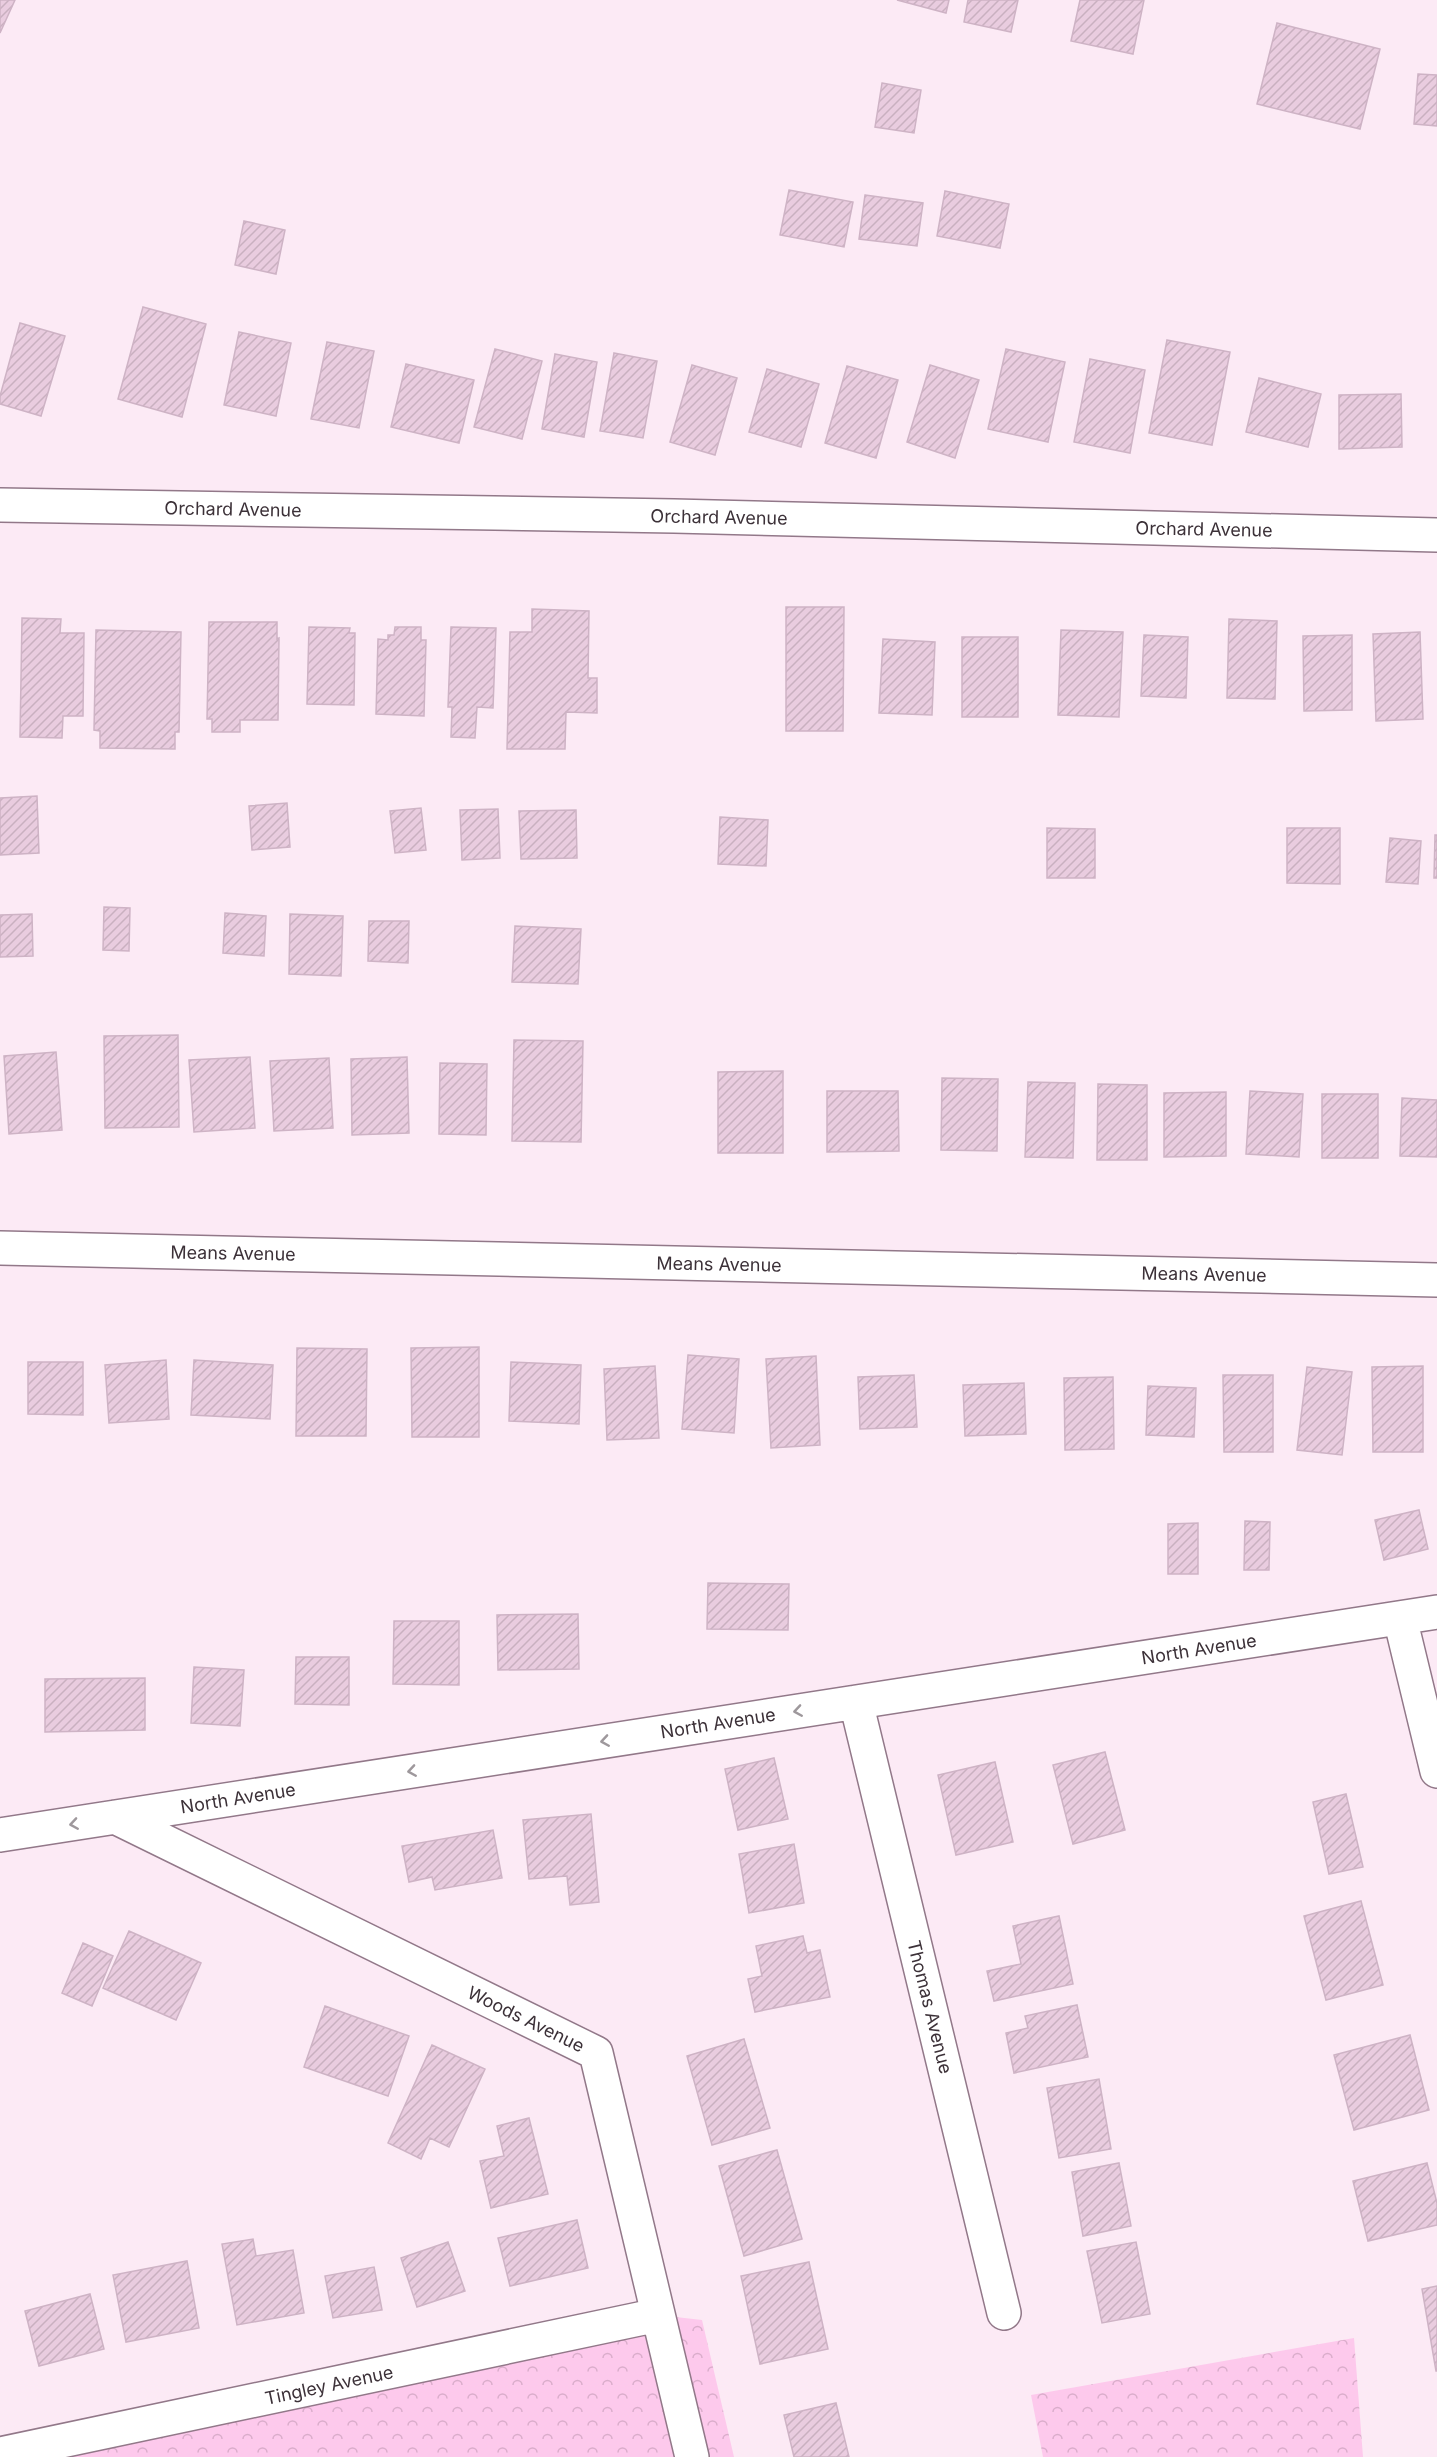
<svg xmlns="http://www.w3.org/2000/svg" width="1437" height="2457" viewBox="0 0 1437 2457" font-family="Inter,sans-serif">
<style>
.forest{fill:url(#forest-crowns)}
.building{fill:url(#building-hatch);stroke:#ceb3c5;stroke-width:1.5}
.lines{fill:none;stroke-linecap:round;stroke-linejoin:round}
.minor-casing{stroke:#927889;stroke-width:36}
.minor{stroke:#fff;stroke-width:33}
.oneway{stroke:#9e989c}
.labels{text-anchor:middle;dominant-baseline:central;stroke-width:5;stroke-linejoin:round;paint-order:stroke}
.street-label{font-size:18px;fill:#3c3138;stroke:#fff}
</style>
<defs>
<pattern id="forest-crowns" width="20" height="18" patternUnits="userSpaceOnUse" patternTransform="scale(1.5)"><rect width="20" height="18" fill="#fdc9ec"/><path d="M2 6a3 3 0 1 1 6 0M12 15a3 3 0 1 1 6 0" fill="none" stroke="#daadcb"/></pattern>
<pattern id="building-hatch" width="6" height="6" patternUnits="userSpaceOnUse" patternTransform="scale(1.5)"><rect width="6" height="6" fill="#e9ccdf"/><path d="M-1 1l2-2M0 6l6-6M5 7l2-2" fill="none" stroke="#c9b0c0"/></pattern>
</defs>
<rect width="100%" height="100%" fill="#fceaf5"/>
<path class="forest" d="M 658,2315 L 702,2320 L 734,2457 L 0,2457 Z
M 1354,2338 L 1363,2457 L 1043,2457 L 1031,2395 Z"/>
<path class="building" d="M 0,0 L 15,0 L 0,33 Z
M 897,0 L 949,0 L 946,13 Z
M 968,0 L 1018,0 L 1011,32 L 964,22 Z
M 1080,0 L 1144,0 L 1133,54 L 1071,41 Z
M 1277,23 L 1380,49 L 1360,129 L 1257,104 Z
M 1418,74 L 1437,75 L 1437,126 L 1414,124 Z
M 882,83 L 921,90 L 914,133 L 875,127 Z
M 789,190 L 853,202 L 844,247 L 780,235 Z
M 945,191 L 1009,204 L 1000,248 L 937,236 Z
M 865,195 L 923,203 L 917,246 L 859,239 Z
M 244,221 L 285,230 L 276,274 L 235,265 Z
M 143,307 L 206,324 L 182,417 L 118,399 Z
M 20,323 L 65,336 L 41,416 L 0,404 L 0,396 Z
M 239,332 L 291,343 L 276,416 L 224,405 Z
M 1167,340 L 1230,352 L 1212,445 L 1149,433 Z
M 327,342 L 374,351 L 359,428 L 311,419 Z
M 495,349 L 542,361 L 522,439 L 474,427 Z
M 1006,349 L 1065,362 L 1048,442 L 988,429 Z
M 614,353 L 657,361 L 643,438 L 600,431 Z
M 555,354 L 597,362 L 584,437 L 542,429 Z
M 1090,359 L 1145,370 L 1130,453 L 1074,442 Z
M 406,364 L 474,380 L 459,443 L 391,427 Z
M 692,365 L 737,378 L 715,455 L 670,442 Z
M 930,365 L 979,380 L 955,458 L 907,442 Z
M 847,366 L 898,380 L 876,458 L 825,443 Z
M 767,369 L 819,384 L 801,447 L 749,432 Z
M 1259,378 L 1321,394 L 1308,447 L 1246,432 Z
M 1401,394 L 1402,447 L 1339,449 L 1339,395 Z
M 786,607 L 844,607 L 843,731 L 786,731 Z
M 532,609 L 589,611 L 588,678 L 597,678 L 597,713 L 566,712 L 565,749 L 507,749 L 510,632 L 532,632 Z
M 22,618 L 61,619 L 60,633 L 84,633 L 83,716 L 63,716 L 62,738 L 20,737 Z
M 1229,619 L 1277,621 L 1275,699 L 1227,698 Z
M 209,622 L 277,622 L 277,639 L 279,638 L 278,720 L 240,720 L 240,732 L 212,732 L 212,719 L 207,719 Z
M 309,627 L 350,628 L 349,633 L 355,633 L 354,705 L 307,704 Z
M 395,627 L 421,627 L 421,640 L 426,640 L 424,716 L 376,714 L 378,639 L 388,640 L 388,635 L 394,635 Z
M 451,627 L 496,628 L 493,708 L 477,707 L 475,738 L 451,737 L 452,707 L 448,707 Z
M 96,630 L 181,632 L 179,732 L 175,732 L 175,749 L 100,748 L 100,731 L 94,730 Z
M 1061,630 L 1123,632 L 1119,717 L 1058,715 Z
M 1420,632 L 1423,719 L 1376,721 L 1373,634 Z
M 1144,635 L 1188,637 L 1186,698 L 1141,696 Z
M 1352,635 L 1352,710 L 1304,711 L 1303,636 Z
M 962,637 L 1018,637 L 1018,717 L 962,717 Z
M 883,639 L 935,642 L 932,715 L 879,713 Z
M 37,796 L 39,853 L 0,855 L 0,798 Z
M 287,803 L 290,847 L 252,850 L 249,806 Z
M 421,808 L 426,850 L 395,853 L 390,811 Z
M 498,809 L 500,858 L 462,860 L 460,810 Z
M 576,810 L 577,858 L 521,859 L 519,811 Z
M 720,817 L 768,820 L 766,866 L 718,864 Z
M 1047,828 L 1095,829 L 1095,878 L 1047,878 Z
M 1287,828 L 1340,828 L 1340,884 L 1287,883 Z
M 1435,835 L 1437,835 L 1437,878 L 1434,878 Z
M 1390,838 L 1421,841 L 1418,884 L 1386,882 Z
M 104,907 L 130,908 L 129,951 L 103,950 Z
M 225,913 L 266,916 L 264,956 L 223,953 Z
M 32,914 L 33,956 L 0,957 L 0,915 Z
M 290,914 L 343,916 L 341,976 L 289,974 Z
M 369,921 L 409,921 L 408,963 L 368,961 Z
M 515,926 L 581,929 L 578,984 L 512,982 Z
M 178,1035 L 179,1127 L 105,1128 L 104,1036 Z
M 514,1040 L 583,1041 L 581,1142 L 512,1141 Z
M 56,1052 L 62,1130 L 9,1134 L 4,1056 Z
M 250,1057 L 255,1128 L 194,1132 L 189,1060 Z
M 407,1057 L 409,1133 L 352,1135 L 351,1059 Z
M 329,1058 L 333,1128 L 274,1131 L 270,1061 Z
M 440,1063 L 487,1064 L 486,1135 L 439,1134 Z
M 783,1071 L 783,1153 L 718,1153 L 718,1072 Z
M 942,1078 L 998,1079 L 997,1151 L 941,1150 Z
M 1028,1082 L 1075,1083 L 1073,1158 L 1025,1157 Z
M 1098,1084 L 1147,1085 L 1147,1160 L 1097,1160 Z
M 827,1091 L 898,1091 L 899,1151 L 827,1152 Z
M 1250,1091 L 1303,1094 L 1299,1157 L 1246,1154 Z
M 1226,1092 L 1226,1156 L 1164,1157 L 1164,1093 Z
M 1322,1094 L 1378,1094 L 1378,1158 L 1322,1158 Z
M 1402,1098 L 1437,1100 L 1437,1157 L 1400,1156 Z
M 479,1347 L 479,1437 L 412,1437 L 411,1348 Z
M 297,1348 L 367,1349 L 366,1436 L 296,1436 Z
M 688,1355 L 739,1359 L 734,1433 L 682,1429 Z
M 816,1356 L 820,1445 L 771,1448 L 766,1359 Z
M 166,1360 L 169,1419 L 109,1423 L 105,1365 Z
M 194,1360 L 273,1365 L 270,1419 L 191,1415 Z
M 28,1362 L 83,1362 L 83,1415 L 28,1414 Z
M 511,1362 L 581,1365 L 579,1424 L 509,1421 Z
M 655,1366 L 659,1438 L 607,1440 L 604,1369 Z
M 1423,1366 L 1423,1452 L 1373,1452 L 1372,1367 Z
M 1307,1367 L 1352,1372 L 1342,1455 L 1297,1450 Z
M 914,1375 L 917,1427 L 860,1429 L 858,1377 Z
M 1223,1375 L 1273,1375 L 1273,1452 L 1224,1452 Z
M 1113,1377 L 1114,1449 L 1065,1450 L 1064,1378 Z
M 1024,1383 L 1026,1434 L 965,1436 L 963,1385 Z
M 1148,1386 L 1196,1388 L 1194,1437 L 1146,1435 Z
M 1419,1510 L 1428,1549 L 1384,1560 L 1375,1520 Z
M 1245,1521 L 1270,1522 L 1269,1570 L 1244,1570 Z
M 1198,1523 L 1198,1574 L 1168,1574 L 1168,1524 Z
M 708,1583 L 789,1584 L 788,1630 L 707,1629 Z
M 578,1614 L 579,1669 L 498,1670 L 497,1615 Z
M 394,1621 L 459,1621 L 459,1685 L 393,1684 Z
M 296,1657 L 349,1657 L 349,1705 L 295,1704 Z
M 194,1667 L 244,1670 L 240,1726 L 191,1723 Z
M 145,1678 L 145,1730 L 45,1732 L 45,1679 Z
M 1105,1752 L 1125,1830 L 1073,1844 L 1053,1765 Z
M 774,1758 L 788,1819 L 738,1830 L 725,1769 Z
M 995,1762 L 1013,1842 L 956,1855 L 938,1775 Z
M 1346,1794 L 1363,1867 L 1329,1874 L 1313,1802 Z
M 591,1814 L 599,1902 L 570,1905 L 567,1876 L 529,1879 L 523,1820 Z
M 493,1830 L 502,1878 L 435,1890 L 432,1877 L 409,1882 L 402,1846 Z
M 794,1844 L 804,1903 L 749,1913 L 739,1854 Z
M 1361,1901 L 1383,1985 L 1326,2000 L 1304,1916 Z
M 1059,1916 L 1073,1984 L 994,2001 L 987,1971 L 1021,1964 L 1013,1926 Z
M 129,1931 L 201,1963 L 176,2020 L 103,1988 Z
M 803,1936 L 807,1953 L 820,1950 L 830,1997 L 755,2012 L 748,1979 L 762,1976 L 756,1946 Z
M 83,1943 L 113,1956 L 92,2006 L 62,1993 Z
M 1077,2005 L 1088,2057 L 1014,2073 L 1006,2033 L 1028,2028 L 1025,2016 Z
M 325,2006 L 409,2036 L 388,2096 L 304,2067 Z
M 1410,2035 L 1429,2110 L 1354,2130 L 1334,2055 Z
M 744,2039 L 770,2128 L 712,2145 L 687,2056 Z
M 432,2045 L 485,2069 L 449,2147 L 430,2138 L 421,2159 L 388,2143 Z
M 1099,2079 L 1111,2149 L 1059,2158 L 1047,2088 Z
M 529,2118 L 548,2194 L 491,2208 L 480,2161 L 504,2156 L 497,2126 Z
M 777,2150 L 802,2239 L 744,2256 L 719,2166 Z
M 1119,2163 L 1131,2226 L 1083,2236 L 1072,2172 Z
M 1427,2163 L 1437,2203 L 1437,2225 L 1368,2241 L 1353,2181 Z
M 577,2220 L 588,2268 L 510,2286 L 498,2238 Z
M 253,2239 L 256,2256 L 293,2250 L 304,2313 L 237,2325 L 222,2244 Z
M 448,2242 L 465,2291 L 417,2307 L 401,2258 Z
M 1136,2242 L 1150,2314 L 1102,2323 L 1087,2251 Z
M 187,2261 L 199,2328 L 126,2342 L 113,2275 Z
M 809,2262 L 828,2349 L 760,2364 L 741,2276 Z
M 374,2267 L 382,2310 L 333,2318 L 325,2276 Z
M 1437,2286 L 1437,2371 L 1436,2371 L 1422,2289 Z
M 90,2294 L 104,2349 L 39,2366 L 25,2311 Z
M 836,2403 L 849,2457 L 794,2457 L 784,2415 Z"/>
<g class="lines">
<defs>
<path id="minor" d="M 0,505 L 674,516 L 1437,535
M 0,1248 L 1437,1280
M 1400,1618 L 1437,1771
M 856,1702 L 1004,2313
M 115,1817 L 596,2053 L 692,2457
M 0,1835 L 1437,1612
M 0,2454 L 658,2315"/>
</defs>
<use href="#minor" class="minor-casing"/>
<use href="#minor" class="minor"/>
</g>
<defs><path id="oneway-chevron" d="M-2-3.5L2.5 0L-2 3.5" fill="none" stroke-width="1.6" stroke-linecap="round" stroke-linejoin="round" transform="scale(1.5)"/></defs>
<g class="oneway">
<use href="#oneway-chevron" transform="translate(798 1711) rotate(171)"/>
<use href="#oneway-chevron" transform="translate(605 1741) rotate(171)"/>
<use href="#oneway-chevron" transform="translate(412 1771) rotate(171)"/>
<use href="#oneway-chevron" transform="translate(74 1824) rotate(171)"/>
</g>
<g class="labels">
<g class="street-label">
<text transform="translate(233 509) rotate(1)">Orchard Avenue</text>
<text transform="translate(719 517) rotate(1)">Orchard Avenue</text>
<text transform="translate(1204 529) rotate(1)">Orchard Avenue</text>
<text transform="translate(233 1253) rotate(1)">Means Avenue</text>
<text transform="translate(719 1264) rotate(1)">Means Avenue</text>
<text transform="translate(1204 1274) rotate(1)">Means Avenue</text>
<text transform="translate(1199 1649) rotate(-9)">North Avenue</text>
<text transform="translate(718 1723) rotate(-9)">North Avenue</text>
<text transform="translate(238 1798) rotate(-9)">North Avenue</text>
<text transform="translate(930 2007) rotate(76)">Thomas Avenue</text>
<text transform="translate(526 2019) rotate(26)">Woods Avenue</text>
<text transform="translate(329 2385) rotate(-12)">Tingley Avenue</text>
</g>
</g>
</svg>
